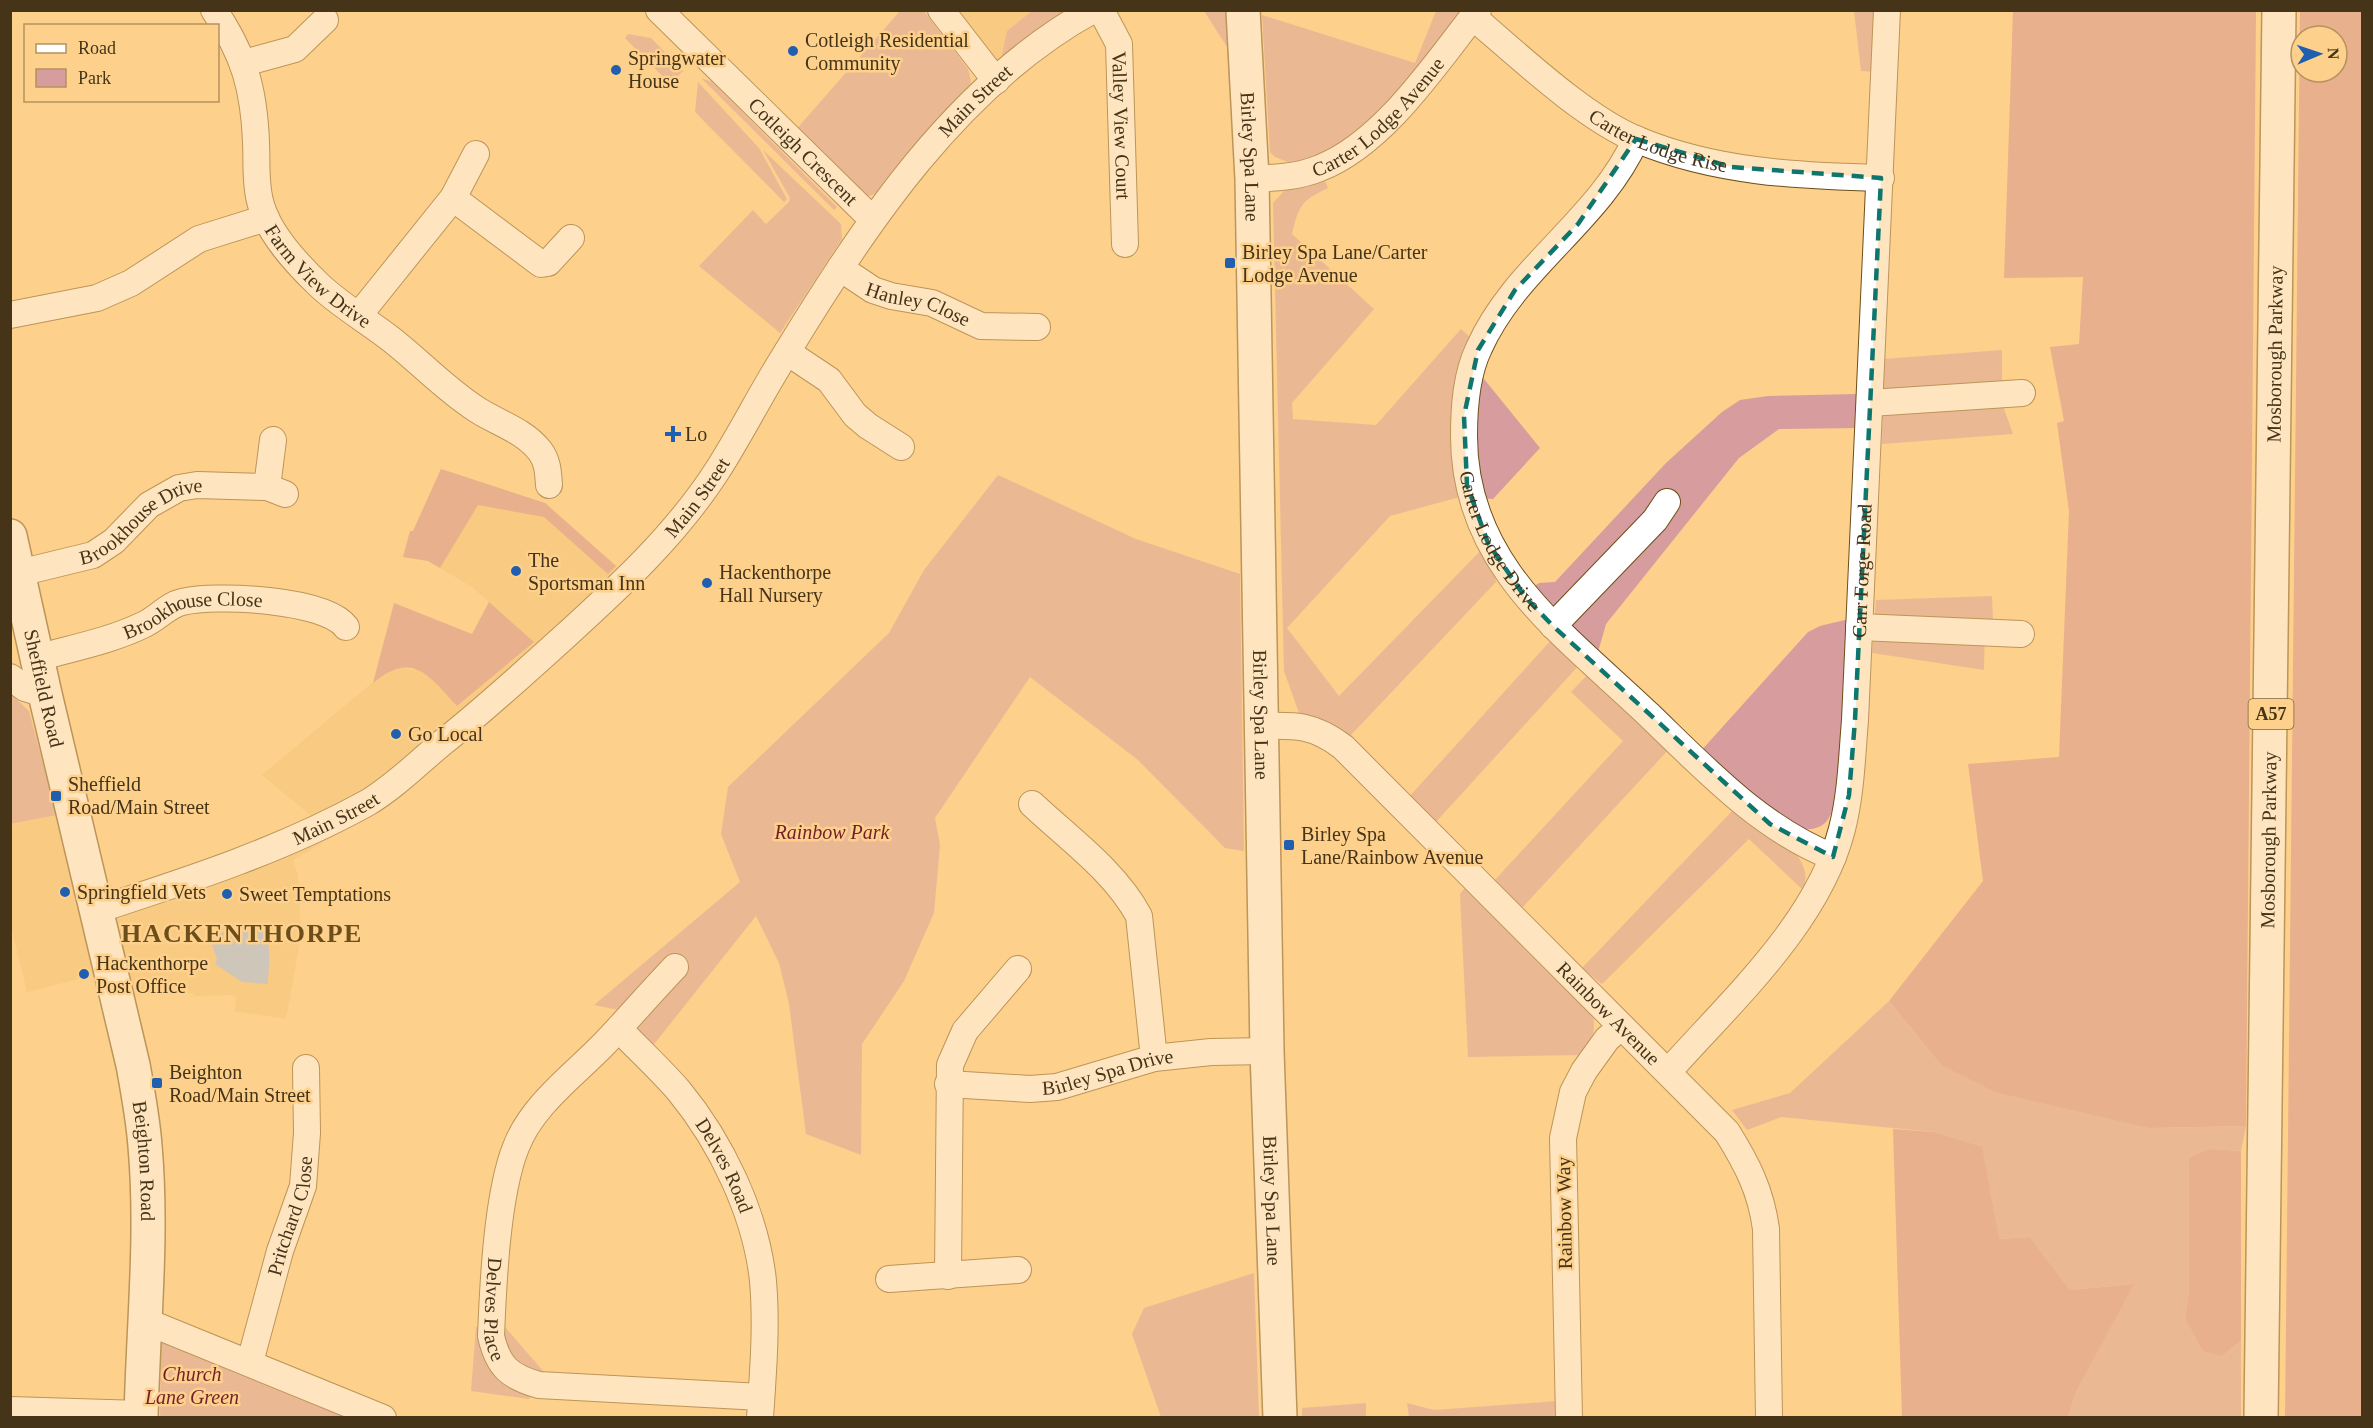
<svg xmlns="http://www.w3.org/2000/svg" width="2373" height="1428" viewBox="0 0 2373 1428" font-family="'Times New Roman',serif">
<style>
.built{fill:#f4c377}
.green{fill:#d69c9e}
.forest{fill:#cf898c;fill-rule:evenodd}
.water{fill:#94baee}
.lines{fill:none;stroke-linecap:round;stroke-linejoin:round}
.street-casing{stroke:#6d4e19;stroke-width:28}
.secondary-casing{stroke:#6d4e19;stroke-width:36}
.highway-casing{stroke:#6d4e19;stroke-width:36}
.street{stroke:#fff;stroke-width:26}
.secondary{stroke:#fff;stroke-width:33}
.highway{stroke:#fff;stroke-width:33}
.marked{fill:none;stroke:#0f766e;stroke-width:4.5;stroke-dasharray:12 8;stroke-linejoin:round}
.poi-dot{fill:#205eaf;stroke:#fdd08c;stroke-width:2}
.labels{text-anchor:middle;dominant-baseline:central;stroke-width:5;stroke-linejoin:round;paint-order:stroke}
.shield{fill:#fdd08c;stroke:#7d633b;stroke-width:1.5}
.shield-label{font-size:18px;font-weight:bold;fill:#463418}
.poi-label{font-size:20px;fill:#463418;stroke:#fdd08c;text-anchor:start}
.street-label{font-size:20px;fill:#463418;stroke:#fdd08c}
.park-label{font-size:20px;font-style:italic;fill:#731f2b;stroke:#fdd08c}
.district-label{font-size:26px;font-weight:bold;letter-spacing:1.5px;fill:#6d4e1a;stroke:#fdd08c}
</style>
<rect width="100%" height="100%" fill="#fdd08c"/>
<path class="built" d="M 941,11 L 1093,11 L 996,81 Z
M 441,469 L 545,503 L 639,586 L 506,708 L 384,807 L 293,860 L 298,875 L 301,937 L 286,1019 L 235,1011 L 236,996 L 231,995 L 194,996 L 194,993 L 128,996 L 122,968 L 27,992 L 11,926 L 10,825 L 57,815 L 103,878 L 121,892 L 314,822 L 309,814 L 262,775 L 385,672 L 403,668 L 425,671 L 458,706 L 534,642 L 472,587 L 428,561 L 403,557 L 410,531 L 413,531 Z"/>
<path class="green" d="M 900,11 L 924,11 L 968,69 L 971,81 L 967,93 L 877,193 L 866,197 L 793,133 Z
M 1032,11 L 1070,11 L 1007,60 L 1002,55 L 1007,31 Z
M 1204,11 L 1233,11 L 1237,60 L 1229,86 L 1227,47 Z
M 1436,11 L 1465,11 L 1378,118 L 1318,160 L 1293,164 L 1275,157 L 1270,152 L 1262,15 L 1415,63 Z
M 1854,11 L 1878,11 L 1877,72 L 1861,71 Z
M 628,34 L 651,38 L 683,71 L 670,84 L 625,38 Z
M 701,78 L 712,82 L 837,207 L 834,210 Z
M 698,82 L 759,148 L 787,199 L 784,202 L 695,112 Z
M 763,150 L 841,224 L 842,239 L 780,333 L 699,266 L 753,210 L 766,224 L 789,202 L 790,198 Z
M 1324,179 L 1328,188 C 1301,201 1299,205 1292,234 L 1374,309 L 1292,403 L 1293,419 L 1376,425 L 1461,329 L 1471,338 L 1484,379 L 1540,448 L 1493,499 L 1460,497 L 1390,516 L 1287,628 L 1339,696 L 1488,543 L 1496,582 L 1350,736 L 1329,725 L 1300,716 L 1284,671 L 1273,203 L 1286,189 Z
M 2002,350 L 2002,403 L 2013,434 L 1882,444 L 1883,359 Z
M 1857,394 L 1859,428 L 1779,429 L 1739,458 L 1606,624 L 1598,652 L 1530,589 L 1539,583 L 1555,582 L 1666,463 L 1722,412 L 1740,400 L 1768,396 Z
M 998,475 L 1136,539 L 1240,574 L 1244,851 L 1225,848 L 1138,760 L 1030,677 L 935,818 L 940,845 L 934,913 L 904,981 L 862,1044 L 861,1155 L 806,1134 L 789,1004 L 779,963 L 756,916 L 651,1048 L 619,1010 L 594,1005 L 740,882 L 721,834 L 728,787 L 889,633 L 924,570 Z
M 1992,596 L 1993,619 L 1985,625 L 1984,670 L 1872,653 L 1876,600 Z
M 1849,619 C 1848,653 1846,802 1826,822 C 1820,828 1810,831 1801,828 C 1771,820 1725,773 1700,752 L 1808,632 L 1820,626 Z
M 1553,638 L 1581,663 L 1435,823 L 1408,798 Z
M 1590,672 L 1671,747 L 1522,908 L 1493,882 L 1623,741 L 1571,692 Z
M 10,693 L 29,711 L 57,815 L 11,824 Z
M 1735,808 C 1761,826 1818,853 1803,890 L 1749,839 L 1602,984 L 1582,968 Z
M 1469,883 L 1593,1015 C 1596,1031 1592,1042 1582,1055 L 1468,1057 L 1460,894 Z
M 1889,1001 L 1941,1065 L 2149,1128 L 2246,1126 L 2241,1151 L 2210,1149 L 2185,1318 L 2222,1356 L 2241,1341 L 2241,1417 L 2068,1417 L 2077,1390 L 2133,1284 L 2070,1290 L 2030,1237 L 1999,1239 L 1933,1132 L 1781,1117 L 1747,1130 L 1732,1110 L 1790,1093 Z
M 1254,1273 L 1259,1417 L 1161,1417 L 1132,1334 L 1144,1308 Z
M 504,1326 L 544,1372 L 529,1399 L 471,1391 L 476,1327 Z
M 161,1336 L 350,1418 L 160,1418 Z
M 1558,1401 L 1559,1417 L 1409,1417 L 1407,1403 L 1434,1410 Z
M 1366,1403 L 1366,1417 L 1302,1417 L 1302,1408 Z"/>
<path class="forest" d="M 2013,11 L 2256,11 L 2246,1126 L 2149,1128 L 1995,1092 L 1941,1065 L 1889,1001 L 1983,881 L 1968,764 L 2059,757 L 2069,511 L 2057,423 L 2064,421 L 2050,347 L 2079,344 L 2083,277 L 2004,278 Z
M 2300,11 L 2362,11 L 2362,1418 L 2285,1417 ZM 2301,36 L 2337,36 L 2337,72 L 2301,72 Z
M 441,469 L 545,503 L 616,566 L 608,574 L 544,517 L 478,505 L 440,568 L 428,561 L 403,557 L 410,531 L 413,531 Z
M 489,602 L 534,642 L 457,706 C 430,677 413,649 373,683 L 394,603 L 472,634 Z
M 1893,1129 L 1933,1132 L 1982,1147 L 1999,1239 L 2030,1237 L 2070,1290 L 2134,1284 L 2077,1390 L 2068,1417 L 1902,1417 Z
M 2210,1149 L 2241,1151 L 2241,1341 L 2222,1356 L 2203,1351 L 2185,1318 L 2189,1291 L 2189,1158 Z"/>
<path class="water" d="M 252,925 C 276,929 268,966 268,984 L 242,982 L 215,964 L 217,959 L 209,936 Z"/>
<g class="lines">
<defs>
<g id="street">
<path id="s1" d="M 214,10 C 244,54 254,89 256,142 C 257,161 255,182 260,201 C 267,232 296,263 319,285 C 341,306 368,321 392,340 C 420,362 445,389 476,409 C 497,423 524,430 540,451 C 548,462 548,472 549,485"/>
<path id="s2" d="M 659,10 L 872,219"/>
<path d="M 941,10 L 996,81"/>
<path id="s3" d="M 1101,10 L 1119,44 L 1125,244"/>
<path id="s4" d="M 1473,17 C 1518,55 1584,118 1638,140 C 1715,172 1798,176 1881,178"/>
<path d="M 244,63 L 295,49 L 325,20"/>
<path id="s5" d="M 1636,139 C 1600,220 1515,267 1479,348 C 1466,375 1464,407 1464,436 C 1464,566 1563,633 1649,715 C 1704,768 1761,829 1833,857"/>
<path id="s6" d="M 1252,179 C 1275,178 1299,177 1320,168 C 1384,143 1436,63 1478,10"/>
<path d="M 453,198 L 541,264 L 548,263 L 571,238"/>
<path id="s7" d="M 840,268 L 873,290 L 891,296 L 932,303 L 981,326 L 1037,327"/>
<path d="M 10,315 L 97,298 L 131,283 L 199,239 L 266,218"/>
<path d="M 359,315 L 453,198 L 476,154"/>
<path d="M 787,352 L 829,380 L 855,415 L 868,426 L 901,447"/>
<path d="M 1870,403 L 2022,393"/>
<path d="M 267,487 L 273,440"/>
<path id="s8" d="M 19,573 L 93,555 L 114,541 L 149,505 L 179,488 L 197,485 L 267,487 L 285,494"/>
<path d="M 1553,626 L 1655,520 L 1667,502"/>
<path d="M 1859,627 L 2021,634"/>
<path id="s9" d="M 37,658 C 72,648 110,641 143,625 C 157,619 168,605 182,602 C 216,594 325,599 346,627"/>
<path d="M 10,677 L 25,688 L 45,694"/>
<path id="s10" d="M 1262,726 C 1297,725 1314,725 1343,747 L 1727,1132 C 1747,1164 1761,1191 1766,1229 L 1769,1418"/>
<path d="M 1032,804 C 1068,838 1115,871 1139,916 L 1154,1058"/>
<path id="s11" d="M 97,910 C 189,880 282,850 367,803 C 394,787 418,763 442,743 C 484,710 523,674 563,638 C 619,587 675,536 717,471 C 742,432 762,391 787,352 C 864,225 959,83 1093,10"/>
<path id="s12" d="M 675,967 C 651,992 628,1019 604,1044 C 574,1075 532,1105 516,1147 C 497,1194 493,1285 491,1336 C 498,1367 510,1377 539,1385 L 761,1397"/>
<path id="s13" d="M 619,1029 C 638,1049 660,1069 679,1091 C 721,1142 756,1214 763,1281 C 767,1326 763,1373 760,1418"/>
<path id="s14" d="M 1668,1072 C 1731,1001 1818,923 1842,829 C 1851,794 1852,756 1855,720 L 1887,10"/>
<path id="s15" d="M 948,1084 L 1030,1089 L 1057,1087 L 1154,1058 L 1211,1052 L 1267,1051"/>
<path d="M 948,1276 L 950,1065 L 965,1031 L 1018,969"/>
<path d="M 889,1279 L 1018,1270"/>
<path d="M 145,1321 L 383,1418"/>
<path id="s16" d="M 250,1362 L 280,1251 L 303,1186 L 307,1133 L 306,1068"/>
<path d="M 10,1410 L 141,1414"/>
<path d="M 1569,1418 L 1563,1138 L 1573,1092 L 1584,1071 L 1607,1039 L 1621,1027"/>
</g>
<g id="secondary">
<path id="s17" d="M 1243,10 L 1252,179 L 1267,1051 L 1280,1418"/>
<path id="s18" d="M 10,536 L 45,694 L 133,1065 C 138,1092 143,1119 145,1146 C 153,1236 143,1328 141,1418"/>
</g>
<g id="highway">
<path id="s19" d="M 2261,1418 L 2279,10"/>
</g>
</defs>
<use href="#street" class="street-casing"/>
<use href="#secondary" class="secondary-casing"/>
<use href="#highway" class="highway-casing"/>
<use href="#street" class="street"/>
<use href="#secondary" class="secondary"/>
<use href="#highway" class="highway"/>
</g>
<path d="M0 0H2373V1428H0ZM 1636,139 L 1731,167 L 1881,178 L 1855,720 L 1849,795 L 1833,857 L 1770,824 L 1553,626 L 1525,597 L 1488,543 L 1467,485 L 1464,416 L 1478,350 L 1515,290 L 1578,224 Z" fill="#fdd08c" fill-opacity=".55" fill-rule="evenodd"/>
<path class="marked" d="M 1636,139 L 1731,167 L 1881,178 L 1855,720 L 1849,795 L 1833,857 L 1770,824 L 1553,626 L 1525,597 L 1488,543 L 1467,485 L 1464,416 L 1478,350 L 1515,290 L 1578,224 Z"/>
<g class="poi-dot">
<circle cx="793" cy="51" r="6"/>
<circle cx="616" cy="70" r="6"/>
<rect x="1224" y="257" width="12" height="12" rx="3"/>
<path d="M670 425h6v6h6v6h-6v6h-6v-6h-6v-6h6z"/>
<circle cx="516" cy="571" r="6"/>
<circle cx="707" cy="583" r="6"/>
<circle cx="396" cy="734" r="6"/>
<rect x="50" y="790" width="12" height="12" rx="3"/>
<rect x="1283" y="839" width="12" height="12" rx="3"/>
<circle cx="65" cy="892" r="6"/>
<circle cx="227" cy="894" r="6"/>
<circle cx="84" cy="974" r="6"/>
<rect x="151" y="1077" width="12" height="12" rx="3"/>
</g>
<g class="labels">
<rect class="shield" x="2248.5" y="699" width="45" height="30" rx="4.5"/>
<g class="shield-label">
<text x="2271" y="714">A57</text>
</g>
<g class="poi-label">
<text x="805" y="40">Cotleigh Residential<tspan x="805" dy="23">Community</tspan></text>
<text x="628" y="58">Springwater<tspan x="628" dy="23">House</tspan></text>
<text x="1242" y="252">Birley Spa Lane/Carter<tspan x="1242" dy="23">Lodge Avenue</tspan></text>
<text x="685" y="434">Lo</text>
<text x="528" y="560">The<tspan x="528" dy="23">Sportsman Inn</tspan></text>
<text x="719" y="572">Hackenthorpe<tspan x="719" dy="23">Hall Nursery</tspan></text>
<text x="408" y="734">Go Local</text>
<text x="68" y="784">Sheffield<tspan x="68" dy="23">Road/Main Street</tspan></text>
<text x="1301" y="834">Birley Spa<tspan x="1301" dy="23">Lane/Rainbow Avenue</tspan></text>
<text x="77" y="892">Springfield Vets</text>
<text x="239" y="894">Sweet Temptations</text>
<text x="96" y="963">Hackenthorpe<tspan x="96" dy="23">Post Office</tspan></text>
<text x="169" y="1072">Beighton<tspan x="169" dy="23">Road/Main Street</tspan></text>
</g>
<g class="street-label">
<text stroke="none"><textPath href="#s11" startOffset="1228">Main Street</textPath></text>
<text stroke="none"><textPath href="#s6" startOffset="147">Carter Lodge Avenue</textPath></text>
<text stroke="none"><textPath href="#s3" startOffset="120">Valley View Court</textPath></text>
<text stroke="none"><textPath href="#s4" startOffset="226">Carter Lodge Rise</textPath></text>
<text stroke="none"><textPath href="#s2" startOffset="202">Cotleigh Crescent</textPath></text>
<text stroke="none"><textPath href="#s17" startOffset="147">Birley Spa Lane</textPath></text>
<text stroke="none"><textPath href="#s1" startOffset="297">Farm View Drive</textPath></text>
<text stroke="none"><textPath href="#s7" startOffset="87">Hanley Close</textPath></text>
<text stroke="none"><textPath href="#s19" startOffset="1064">Mosborough Parkway</textPath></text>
<text stroke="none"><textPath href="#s11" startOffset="742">Main Street</textPath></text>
<text stroke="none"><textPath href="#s8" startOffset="136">Brookhouse Drive</textPath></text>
<text stroke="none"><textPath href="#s5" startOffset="466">Carter Lodge Drive</textPath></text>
<text stroke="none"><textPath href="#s14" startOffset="561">Carr Forge Road</textPath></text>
<text stroke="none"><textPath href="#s9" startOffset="164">Brookhouse Close</textPath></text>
<text stroke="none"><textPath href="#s18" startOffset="156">Sheffield Road</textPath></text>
<text stroke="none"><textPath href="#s17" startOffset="705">Birley Spa Lane</textPath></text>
<text stroke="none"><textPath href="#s11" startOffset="256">Main Street</textPath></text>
<text stroke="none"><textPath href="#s19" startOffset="578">Mosborough Parkway</textPath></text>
<text stroke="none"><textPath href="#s10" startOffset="462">Rainbow Avenue</textPath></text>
<text stroke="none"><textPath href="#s15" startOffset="162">Birley Spa Drive</textPath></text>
<text stroke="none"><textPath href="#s18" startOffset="640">Beighton Road</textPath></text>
<text stroke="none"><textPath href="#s13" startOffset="174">Delves Road</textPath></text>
<text stroke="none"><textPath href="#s17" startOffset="1191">Birley Spa Lane</textPath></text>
<text transform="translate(1564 1213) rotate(-91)">Rainbow Way</text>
<text stroke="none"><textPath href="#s16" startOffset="152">Pritchard Close</textPath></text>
<text stroke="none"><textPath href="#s12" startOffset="406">Delves Place</textPath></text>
</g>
<g class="park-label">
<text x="832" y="832">Rainbow Park</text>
<text x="192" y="1374">Church<tspan x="192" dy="23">Lane Green</tspan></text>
</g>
<g class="district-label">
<text x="242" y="933">HACKENTHORPE</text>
</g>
</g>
<rect width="2373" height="1428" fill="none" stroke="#463418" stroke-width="24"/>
<rect x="24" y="24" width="195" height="78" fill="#fdd08c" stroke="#b4925e" stroke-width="1.5"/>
<rect x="36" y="44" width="30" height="9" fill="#ffffff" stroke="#b4925e" stroke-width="1.5"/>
<text x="78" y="54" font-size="18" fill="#463418">Road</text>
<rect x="36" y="69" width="30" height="18" fill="#d69c9e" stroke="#b4925e" stroke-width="1.5"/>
<text x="78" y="84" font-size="18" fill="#463418">Park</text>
<g transform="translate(2319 54) rotate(88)"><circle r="28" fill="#fdd08c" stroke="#b4925e" stroke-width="1.5"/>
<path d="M0-4.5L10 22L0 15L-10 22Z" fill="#205eaf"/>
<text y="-9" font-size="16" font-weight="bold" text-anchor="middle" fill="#463418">N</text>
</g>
</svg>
